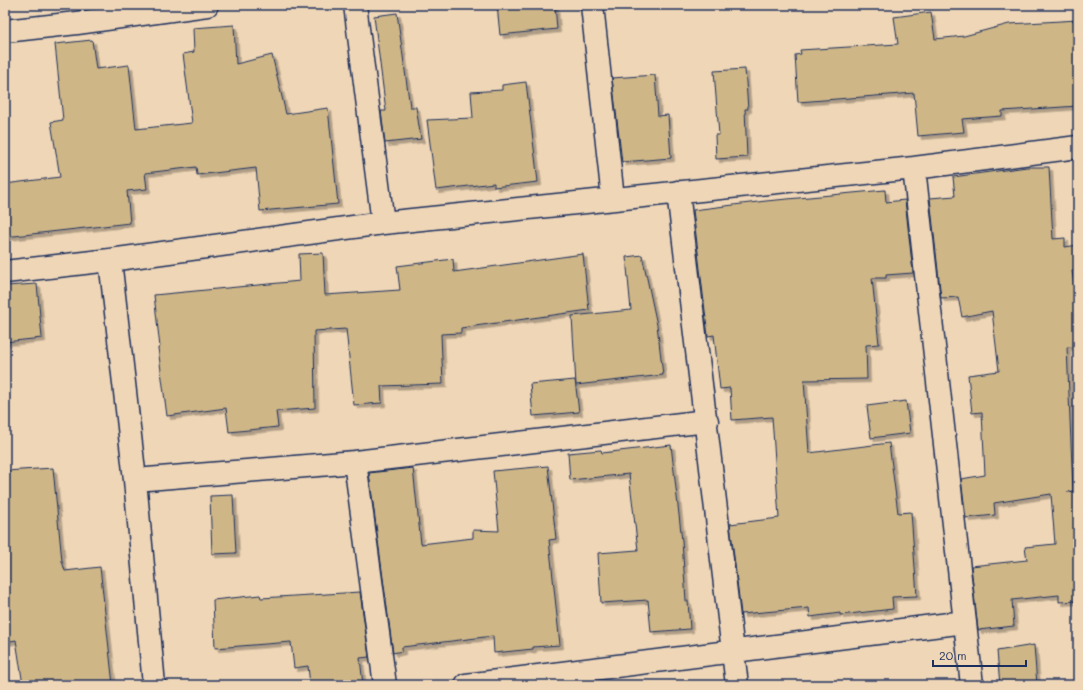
<svg xmlns="http://www.w3.org/2000/svg" width="1083" height="690" viewBox="0 0 1083 690" font-family="Mali,sans-serif">
<style>
.building{fill:#cfb686;stroke:#1b2f5e;filter:url(#shadow)}
.lines{fill:none;stroke-linecap:round;stroke-linejoin:round}
.minor-casing{stroke:#1b2f5e;stroke-width:25}
.minor{stroke:#efd6b6;stroke-width:22}
</style>
<defs>
<filter id="shadow"><feDropShadow dx="3.5" dy="3.5" stdDeviation="0" flood-color="#0004"/></filter>
</defs>
<rect width="100%" height="100%" fill="#efd6b6"/>
<filter id="ink" filterUnits="userSpaceOnUse"><feTurbulence type="fractalNoise" baseFrequency=".025" numOctaves="2"/><feDisplacementMap in="SourceGraphic" scale="8" xChannelSelector="R" yChannelSelector="G"/><feConvolveMatrix kernelMatrix="1 2 1 2 8 2 1 2 1" color-interpolation-filters="sRGB"/></filter>
<g filter="url(#ink)">
<path class="building" d="M 497,5 L 555,5 L 557,29 L 500,35 Z
M 931,12 L 935,39 L 964,36 L 1009,24 L 1078,20 L 1078,106 L 1002,111 L 1002,116 L 962,119 L 964,132 L 918,136 L 914,93 L 798,102 L 795,55 L 801,54 L 800,50 L 898,44 L 894,17 Z
M 397,13 L 410,107 L 416,107 L 421,139 L 385,143 L 381,111 L 386,111 L 374,16 Z
M 234,25 L 236,64 L 272,55 L 286,114 L 328,108 L 338,204 L 260,211 L 256,168 L 197,175 L 196,167 L 145,173 L 147,189 L 127,191 L 130,223 L 5,237 L 5,184 L 60,177 L 51,122 L 63,120 L 55,44 L 92,40 L 96,69 L 129,65 L 136,129 L 192,123 L 183,54 L 194,52 L 193,28 Z
M 745,69 L 748,109 L 745,109 L 747,157 L 716,159 L 715,135 L 719,135 L 714,71 Z
M 655,75 L 658,116 L 668,115 L 671,158 L 622,162 L 612,78 Z
M 526,82 L 538,182 L 494,187 L 494,183 L 436,190 L 427,120 L 473,118 L 471,92 L 502,90 L 502,85 Z
M 1027,167 L 1049,167 L 1053,239 L 1065,238 L 1065,247 L 1078,245 L 1078,270 L 1072,271 L 1078,315 L 1078,346 L 1067,347 L 1073,491 L 1067,492 L 1078,491 L 1078,601 L 1059,602 L 1059,595 L 1012,600 L 1014,626 L 978,630 L 971,566 L 1027,560 L 1025,547 L 1055,544 L 1051,494 L 994,503 L 995,515 L 966,518 L 961,479 L 985,475 L 982,412 L 972,413 L 968,375 L 999,371 L 992,311 L 962,317 L 958,297 L 941,298 L 930,198 L 955,196 L 953,177 Z
M 885,190 L 886,202 L 905,200 L 913,273 L 886,275 L 886,278 L 872,278 L 879,344 L 866,345 L 867,379 L 804,380 L 809,453 L 889,443 L 898,513 L 911,512 L 917,596 L 892,597 L 893,609 L 840,615 L 840,613 L 810,617 L 809,608 L 741,614 L 730,524 L 779,518 L 772,417 L 732,420 L 730,388 L 720,389 L 714,335 L 708,336 L 693,210 L 766,201 Z
M 323,253 L 325,295 L 400,290 L 397,266 L 453,259 L 454,272 L 583,254 L 589,310 L 461,328 L 461,333 L 441,334 L 443,384 L 381,386 L 382,403 L 354,405 L 346,329 L 314,331 L 315,408 L 276,411 L 278,427 L 229,432 L 226,408 L 167,416 L 158,348 L 160,347 L 154,295 L 300,281 L 299,254 Z
M 642,255 L 657,325 L 663,375 L 576,385 L 572,316 L 631,310 L 626,257 Z
M 37,284 L 42,338 L 5,342 L 5,286 Z
M 575,380 L 579,412 L 533,416 L 530,384 Z
M 906,401 L 910,433 L 871,438 L 867,406 Z
M 671,445 L 682,541 L 686,601 L 688,601 L 690,629 L 651,632 L 648,600 L 601,603 L 598,553 L 638,550 L 629,474 L 570,480 L 568,453 L 601,450 L 602,453 Z
M 548,466 L 556,539 L 549,540 L 560,645 L 533,647 L 533,649 L 494,653 L 493,636 L 402,647 L 402,651 L 393,653 L 369,473 L 413,468 L 421,544 L 473,538 L 473,530 L 499,531 L 493,471 Z
M 53,468 L 62,561 L 65,571 L 100,567 L 113,685 L 23,685 L 16,640 L 5,642 L 5,471 Z
M 233,495 L 236,553 L 212,554 L 210,496 Z
M 360,592 L 369,657 L 360,658 L 363,685 L 310,685 L 308,666 L 294,668 L 291,642 L 215,648 L 213,600 L 260,595 L 261,598 Z
M 1034,645 L 1037,685 L 1000,685 L 997,651 Z"/>
<g class="lines">
<defs>
<path id="minor" d="M 355,5 L 383,223
M 592,5 L 613,199
M 5,31 L 77,23 L 207,5
M 914,168 L 972,685
M 678,192 L 737,685
M 110,260 L 135,480 L 154,685
M 5,272 L 110,260 L 383,223 L 914,168 L 1078,147
M 355,462 L 385,685
M 135,480 L 355,462 L 707,421
M 466,685 L 965,622"/>
</defs>
<use href="#minor" class="minor-casing"/>
<use href="#minor" class="minor"/>
</g>
</g>
<rect width="1083" height="690" fill="none" stroke="#efd6b6" stroke-width="20"/>
<rect x="10" y="10" width="1063" height="670" fill="none" stroke="#1b2f5e" stroke-width="1.5" filter="url(#ink)"/>
<path d="M933 660v6h93v-6" fill="none" stroke="#1b2f5e" stroke-width="2"/>
<text x="939" y="660" font-size="12" fill="#1b2f5e" stroke="#efd6b6" stroke-width="3" paint-order="stroke">20 m</text>
</svg>
